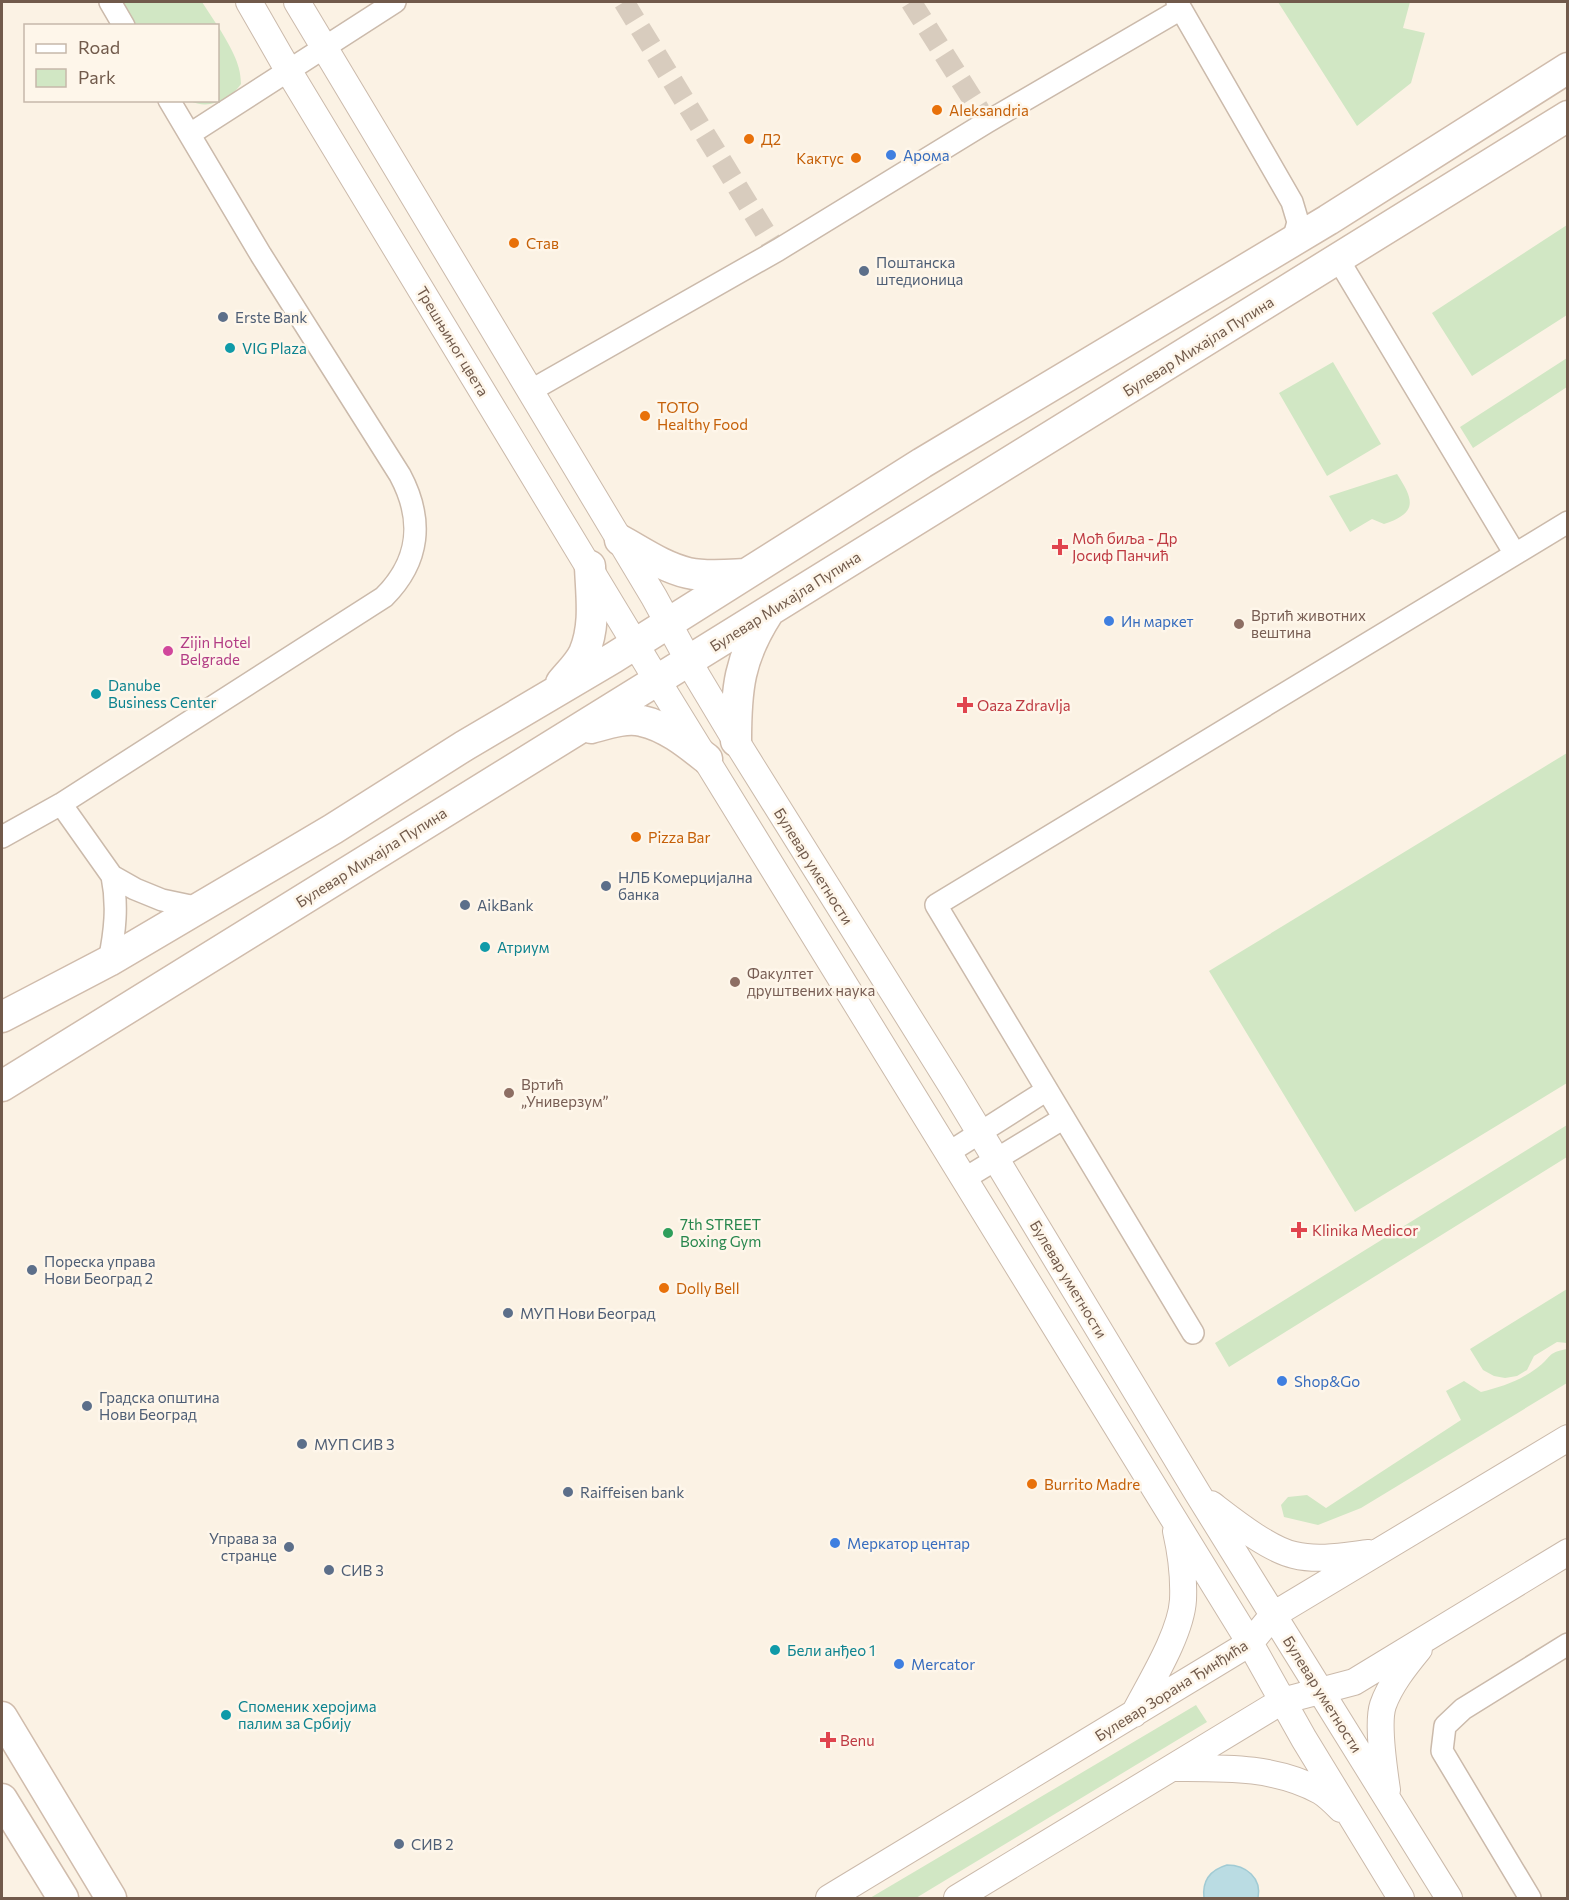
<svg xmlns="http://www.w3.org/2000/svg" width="1569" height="1900" viewBox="0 0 1569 1900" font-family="Commissioner,sans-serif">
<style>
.green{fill:#d1e7c4}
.water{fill:#badce3;stroke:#a1cbd4;stroke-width:1.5}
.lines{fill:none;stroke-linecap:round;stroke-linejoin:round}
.minor-tunnel{stroke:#d8ccbe;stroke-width:21;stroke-dasharray:21 10;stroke-linecap:butt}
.minor-casing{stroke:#cbbaab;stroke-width:24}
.tertiary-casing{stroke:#cbbaab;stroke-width:28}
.secondary-casing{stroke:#d0bcac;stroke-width:33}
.minor{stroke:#fff;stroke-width:21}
.tertiary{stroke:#fff;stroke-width:26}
.secondary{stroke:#fff;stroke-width:30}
.food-dot{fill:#e8710a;stroke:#fef6ea;stroke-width:2}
.shop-dot{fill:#3f7fe0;stroke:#fef6ea;stroke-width:2}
.service-dot{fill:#5c6f8a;stroke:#fef6ea;stroke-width:2}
.culture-dot{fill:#0f9aa8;stroke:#fef6ea;stroke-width:2}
.health-dot{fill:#e0444e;stroke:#fef6ea;stroke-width:2}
.education-dot{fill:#8d6e63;stroke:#fef6ea;stroke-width:2}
.hotel-dot{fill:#d1479c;stroke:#fef6ea;stroke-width:2}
.leisure-dot{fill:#2e9e5b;stroke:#fef6ea;stroke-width:2}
.labels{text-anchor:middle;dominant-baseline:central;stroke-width:5;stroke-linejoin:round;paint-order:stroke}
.food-label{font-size:15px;fill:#c56008;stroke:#fef6ea;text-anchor:start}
.shop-label{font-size:15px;fill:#366cbe;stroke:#fef6ea;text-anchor:start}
.service-label{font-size:15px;fill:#4e5e75;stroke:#fef6ea;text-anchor:start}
.street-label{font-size:15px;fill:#715a4b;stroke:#fef6ea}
.culture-label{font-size:15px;fill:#0d838f;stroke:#fef6ea;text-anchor:start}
.health-label{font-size:15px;fill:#be3a42;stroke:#fef6ea;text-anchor:start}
.education-label{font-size:15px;fill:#785e54;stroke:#fef6ea;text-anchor:start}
.hotel-label{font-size:15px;fill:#b23c85;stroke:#fef6ea;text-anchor:start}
.leisure-label{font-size:15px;fill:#27864d;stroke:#fef6ea;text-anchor:start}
</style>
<rect width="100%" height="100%" fill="#fbf2e4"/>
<path class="green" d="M 124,2 L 202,2 L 217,25 L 131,25 L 118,5 Z
M 1278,2 L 1410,2 L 1403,28 L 1425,33 L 1411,83 L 1357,126 Z
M 218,26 C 229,45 241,62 241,84 C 230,100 209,110 190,101 L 218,100 Z
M 1567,225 L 1567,315 L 1472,376 L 1432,313 Z
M 1567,358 L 1567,387 L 1473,448 L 1460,427 Z
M 1333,362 L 1381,444 L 1327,476 L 1279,393 Z
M 1397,474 C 1414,500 1418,513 1384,524 L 1372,519 L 1350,532 L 1329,496 Z
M 1567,753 L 1567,1083 L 1355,1212 L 1209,971 Z
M 1567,1125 L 1567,1157 L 1229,1367 L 1215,1343 Z
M 1567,1289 L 1567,1343 L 1557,1342 L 1534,1356 L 1527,1370 L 1517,1376 L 1505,1378 L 1494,1376 L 1483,1370 L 1470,1349 Z
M 1567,1349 L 1567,1383 L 1361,1508 L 1318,1525 L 1284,1517 L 1281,1505 L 1288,1497 L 1307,1495 L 1326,1508 L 1461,1420 L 1446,1391 L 1464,1381 L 1481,1392 C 1501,1387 1520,1381 1537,1368 C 1552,1357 1546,1353 1567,1349 Z
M 1196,1705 L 1207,1722 L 916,1898 L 870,1898 Z"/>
<path class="water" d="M 1227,1865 C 1246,1865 1262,1878 1258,1898 L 1204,1898 C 1202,1881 1210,1870 1227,1865 Z"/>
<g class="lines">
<path class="minor-tunnel" d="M 624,2 L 776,250
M 911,2 L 987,122"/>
<defs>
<path id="minor" d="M 110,2 L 124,26
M 1177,2 L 1292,202 L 1298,222 L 1293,240
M 190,134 L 395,2
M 1338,259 L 1515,554
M 530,391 L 778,250 L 987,122 L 1181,9
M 61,804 L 112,876 L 135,889 L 162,900 L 200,908
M 2,837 L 61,804 L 384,597 C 420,561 424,520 400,475 L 261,255 L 169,100
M 109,961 C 115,932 118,905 112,876
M 948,1153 L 1047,1090
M 964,1179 L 1064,1118
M 1193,1333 L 936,905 L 1568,522
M 1530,1898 L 1442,1751 L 1445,1726 L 1463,1709 L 1568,1644"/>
<path id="tertiary" d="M 249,2 L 288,70 L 657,680 L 1250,1643 L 1304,1739 L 1401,1898
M 297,2 L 654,597 L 697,676 L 736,741 L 953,1088 L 1198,1494 L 1449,1898
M 1211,1504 C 1232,1520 1268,1549 1294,1555 C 1318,1561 1344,1556 1369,1553
M 1134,1714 C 1150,1683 1181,1634 1183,1600 C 1184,1577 1181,1553 1176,1531
M 1172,1768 C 1223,1768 1274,1766 1320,1791 C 1327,1795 1335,1803 1341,1809
M 1387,1790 C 1384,1770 1377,1723 1383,1705 C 1390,1685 1405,1666 1419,1649
M 829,1898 L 1250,1643 L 1273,1615 L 1568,1438
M 957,1898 L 1282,1701 L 1354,1682 L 1568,1552"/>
<path id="secondary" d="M 620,540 C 642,552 663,567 688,573 C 706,577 726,575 744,574
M 561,683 C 568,674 579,664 584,653 C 596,625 591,595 590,566
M 591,728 C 606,724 626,717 642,721 C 666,726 688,744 707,759
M 736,741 C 736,689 739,658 768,613
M 2,1017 L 109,961 L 333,829 L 464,746 L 613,658 L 922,463 L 1328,220 L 1568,68
M 2,1086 L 1568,116
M 2,1717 L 111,1898
M 2,1799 L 63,1898"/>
</defs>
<use href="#minor" class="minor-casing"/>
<use href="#tertiary" class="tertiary-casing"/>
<use href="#secondary" class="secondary-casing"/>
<use href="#minor" class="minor"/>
<use href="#tertiary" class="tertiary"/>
<use href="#secondary" class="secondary"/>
</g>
<g class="food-dot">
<circle cx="937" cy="110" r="6"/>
<circle cx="749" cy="139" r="6"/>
<circle cx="856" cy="158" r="6"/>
<circle cx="514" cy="243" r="6"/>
<circle cx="645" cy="416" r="6"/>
<circle cx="636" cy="837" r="6"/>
<circle cx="664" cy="1288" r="6"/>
<circle cx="1032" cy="1484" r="6"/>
</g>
<g class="shop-dot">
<circle cx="891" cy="155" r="6"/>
<circle cx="1109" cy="621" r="6"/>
<circle cx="1282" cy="1381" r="6"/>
<circle cx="835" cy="1543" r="6"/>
<circle cx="899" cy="1664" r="6"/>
</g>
<g class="service-dot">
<circle cx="864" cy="271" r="6"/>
<circle cx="223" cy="317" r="6"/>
<circle cx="606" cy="886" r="6"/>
<circle cx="465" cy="905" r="6"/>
<circle cx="32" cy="1270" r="6"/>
<circle cx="508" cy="1313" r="6"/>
<circle cx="87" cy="1406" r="6"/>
<circle cx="302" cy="1444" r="6"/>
<circle cx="568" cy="1492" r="6"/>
<circle cx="289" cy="1547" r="6"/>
<circle cx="329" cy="1570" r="6"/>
<circle cx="399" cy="1844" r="6"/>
</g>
<g class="culture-dot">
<circle cx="230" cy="348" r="6"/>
<circle cx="96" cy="694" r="6"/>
<circle cx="485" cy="947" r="6"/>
<circle cx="775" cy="1650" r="6"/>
<circle cx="226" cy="1715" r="6"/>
</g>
<g class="health-dot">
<path d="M1057 538h6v6h6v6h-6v6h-6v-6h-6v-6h6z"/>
<path d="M962 696h6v6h6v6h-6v6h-6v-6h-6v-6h6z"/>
<path d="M1296 1221h6v6h6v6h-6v6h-6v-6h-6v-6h6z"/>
<path d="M825 1731h6v6h6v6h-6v6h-6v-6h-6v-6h6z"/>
</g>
<g class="education-dot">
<circle cx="1239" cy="624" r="6"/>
<circle cx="735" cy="982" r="6"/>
<circle cx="509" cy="1093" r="6"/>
</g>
<circle class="hotel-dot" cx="168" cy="651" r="6"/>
<circle class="leisure-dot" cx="668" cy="1233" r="6"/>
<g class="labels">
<g class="food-label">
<text x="949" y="110">Aleksandria</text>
<text x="761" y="139">Д2</text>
<text x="844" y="158" text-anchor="end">Кактус</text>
<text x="526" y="243">Став</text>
<text x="657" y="407">TOTO<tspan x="657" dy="17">Healthy Food</tspan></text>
<text x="648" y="837">Pizza Bar</text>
<text x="676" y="1288">Dolly Bell</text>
<text x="1044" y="1484">Burrito Madre</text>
</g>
<g class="shop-label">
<text x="903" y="155">Арома</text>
<text x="1121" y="621">Ин маркет</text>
<text x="1294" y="1381">Shop&amp;Go</text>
<text x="847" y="1543">Меркатор центар</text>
<text x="911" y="1664">Mercator</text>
</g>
<g class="service-label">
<text x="876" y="262">Поштанска<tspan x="876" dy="17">штедионица</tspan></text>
<text x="235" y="317">Erste Bank</text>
<text x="618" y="877">НЛБ Комерцијална<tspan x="618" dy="17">банка</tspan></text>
<text x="477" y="905">AikBank</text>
<text x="44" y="1261">Пореска управа<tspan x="44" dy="17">Нови Београд 2</tspan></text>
<text x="520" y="1313">МУП Нови Београд</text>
<text x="99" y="1397">Градска општина<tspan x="99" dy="17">Нови Београд</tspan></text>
<text x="314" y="1444">МУП СИВ 3</text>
<text x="580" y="1492">Raiffeisen bank</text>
<text x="277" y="1538" text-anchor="end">Управа за<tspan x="277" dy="17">странце</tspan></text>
<text x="341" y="1570">СИВ 3</text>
<text x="411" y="1844">СИВ 2</text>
</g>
<g class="street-label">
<text transform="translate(453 341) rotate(59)">Трешњиног цвета</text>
<text transform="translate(1198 346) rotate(-32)">Булевар Михајла Пупина</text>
<text transform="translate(785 601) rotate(-32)">Булевар Михајла Пупина</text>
<text transform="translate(371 857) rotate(-32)">Булевар Михајла Пупина</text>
<text transform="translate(814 866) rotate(58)">Булевар уметности</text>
<text transform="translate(1069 1279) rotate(59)">Булевар уметности</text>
<text transform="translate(1171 1690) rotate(-32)">Булевар Зорана Ђинђића</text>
<text transform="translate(1323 1694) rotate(58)">Булевар уметности</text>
</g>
<g class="culture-label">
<text x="242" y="348">VIG Plaza</text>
<text x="108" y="685">Danube<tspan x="108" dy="17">Business Center</tspan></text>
<text x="497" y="947">Атриум</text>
<text x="787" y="1650">Бели анђео 1</text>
<text x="238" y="1706">Споменик херојима<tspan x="238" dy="17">палим за Србију</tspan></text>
</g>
<g class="health-label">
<text x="1072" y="538">Моћ биља - Др<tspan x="1072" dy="17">Јосиф Панчић</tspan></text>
<text x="977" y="705">Oaza Zdravlja</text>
<text x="1312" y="1230">Klinika Medicor</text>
<text x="840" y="1740">Benu</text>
</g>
<g class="education-label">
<text x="1251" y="615">Вртић животних<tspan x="1251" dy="17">вештина</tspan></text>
<text x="747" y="973">Факултет<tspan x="747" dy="17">друштвених наука</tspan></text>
<text x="521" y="1084">Вртић<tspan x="521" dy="17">„Универзум”</tspan></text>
</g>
<g class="hotel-label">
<text x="180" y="642">Zijin Hotel<tspan x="180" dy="17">Belgrade</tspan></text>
</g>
<g class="leisure-label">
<text x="680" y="1224">7th STREET<tspan x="680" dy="17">Boxing Gym</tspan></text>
</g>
</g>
<rect width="1569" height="1900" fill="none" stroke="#715a4b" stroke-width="6"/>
<rect x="24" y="24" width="195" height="78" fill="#fef6ea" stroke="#c6b8aa" stroke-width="1.5"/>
<rect x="36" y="44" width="30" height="9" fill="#ffffff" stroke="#c6b8aa" stroke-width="1.5"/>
<text x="78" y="54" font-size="18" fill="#715a4b">Road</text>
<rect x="36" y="69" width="30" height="18" fill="#d1e7c4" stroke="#c6b8aa" stroke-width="1.5"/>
<text x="78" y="84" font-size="18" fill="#715a4b">Park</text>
</svg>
